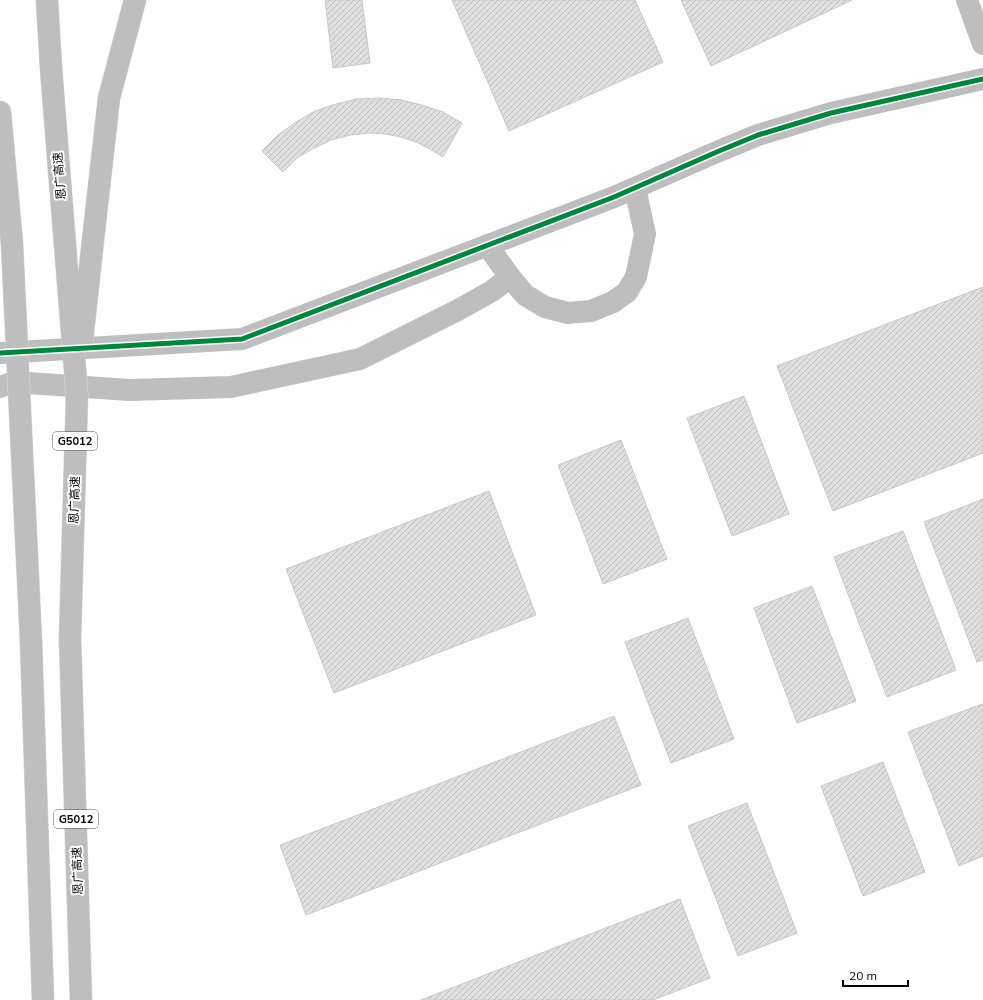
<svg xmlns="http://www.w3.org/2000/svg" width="983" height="1000" viewBox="0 0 983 1000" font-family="Mulish,'Noto Sans SC',sans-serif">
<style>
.building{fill:url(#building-hatch);stroke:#c7c7c7}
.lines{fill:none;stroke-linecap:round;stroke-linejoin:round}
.highway-casing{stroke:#dbdbdb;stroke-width:23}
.minor{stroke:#bebebe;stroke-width:22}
.highway{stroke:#bebebe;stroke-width:22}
.highway-bridge-casing{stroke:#dbdbdb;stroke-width:23;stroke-linecap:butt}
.highway-bridge{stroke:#bebebe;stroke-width:22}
.cycleway-casing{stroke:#fff;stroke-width:8}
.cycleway{stroke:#00873e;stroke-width:5}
.labels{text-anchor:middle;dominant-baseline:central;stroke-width:4;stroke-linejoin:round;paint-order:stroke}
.shield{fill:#fff;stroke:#4c4c4c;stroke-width:1}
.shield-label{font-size:11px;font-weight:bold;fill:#000}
.street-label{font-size:12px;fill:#000;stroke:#fff}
</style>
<defs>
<pattern id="building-hatch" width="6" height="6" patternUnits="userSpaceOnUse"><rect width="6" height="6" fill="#dfdfdf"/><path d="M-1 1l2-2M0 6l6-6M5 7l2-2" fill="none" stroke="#bebebe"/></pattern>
</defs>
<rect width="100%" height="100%" fill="#fff"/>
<path class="building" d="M 325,0 L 362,0 L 370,63 L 333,68 Z
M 452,0 L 635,0 L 663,62 L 509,131 Z
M 681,0 L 852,0 L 711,66 Z
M 379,98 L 401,100 L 422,105 L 443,112 L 462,123 L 443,157 L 430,149 L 416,142 L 401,137 L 385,134 L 370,133 L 350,135 L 331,140 L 314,148 L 297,158 L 283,172 L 262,151 L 278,135 L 296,122 L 315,111 L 336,104 L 357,99 Z
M 983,287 L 983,453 L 833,511 L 777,366 Z
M 744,396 L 789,514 L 732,536 L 687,418 Z
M 621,440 L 667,559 L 603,584 L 558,465 Z
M 489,491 L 536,615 L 334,693 L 286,569 Z
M 983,499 L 983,660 L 977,662 L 924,522 Z
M 903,531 L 956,670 L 887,697 L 834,557 Z
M 812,586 L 856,701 L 797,723 L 754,608 Z
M 688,618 L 734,739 L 671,763 L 625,642 Z
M 982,704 L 983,707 L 983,856 L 959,866 L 908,732 Z
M 614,716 L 641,785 L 306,915 L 280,845 Z
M 883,762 L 925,872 L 863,896 L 821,786 Z
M 747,803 L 797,933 L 738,956 L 688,826 Z
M 680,899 L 710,978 L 653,1000 L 421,1000 Z"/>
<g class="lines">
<defs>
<path id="highway" d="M 47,0 L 51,68 L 65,245
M 0,112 L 12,244
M 93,240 L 109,98 L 135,0
M 70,638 L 81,1000
M 31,641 L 43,1000"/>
</defs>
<use href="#highway" class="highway-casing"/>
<path class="minor" d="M 967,0 L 983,44
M 487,245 L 510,277 L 525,295 L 545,307 L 568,313 L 591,311 L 613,302 L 627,292 L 636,277 L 645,234 L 635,188
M 0,353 L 242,339 L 614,197 L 719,151 L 758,135 L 831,113 L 983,79
M 0,387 L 14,382 L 129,390 L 231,387 L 360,359 L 458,310 L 492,291 L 510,277"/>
<use href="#highway" class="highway"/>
<defs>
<path id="highway-bridge" d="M 12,244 L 31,641
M 65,245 L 77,394 L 70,638
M 82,341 L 93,240"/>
</defs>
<use href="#highway-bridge" class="highway-bridge-casing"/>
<use href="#highway-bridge" class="highway-bridge"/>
<defs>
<path id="cycleway" d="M 0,353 L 242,339 L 614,197 L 719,151 L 758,135 L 831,113 L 983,79"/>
</defs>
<use href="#cycleway" class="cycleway-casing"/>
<use href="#cycleway" class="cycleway"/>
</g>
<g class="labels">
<g class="shield">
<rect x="53" y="432" width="44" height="18" rx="3"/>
<rect x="54" y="810" width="44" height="18" rx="3"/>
</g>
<g class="shield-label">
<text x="75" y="441">G5012</text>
<text x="76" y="819">G5012</text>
</g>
<g class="street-label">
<text transform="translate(59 176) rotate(-95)">恩广高速</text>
<text transform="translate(74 500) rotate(-88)">恩广高速</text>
<text transform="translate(77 871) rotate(-92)">恩广高速</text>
</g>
</g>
<path d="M843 980v6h65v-6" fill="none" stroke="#000000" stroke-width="2"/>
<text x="849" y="980" font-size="12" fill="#000000" stroke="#ffffff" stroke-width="3" paint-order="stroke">20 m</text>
</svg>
